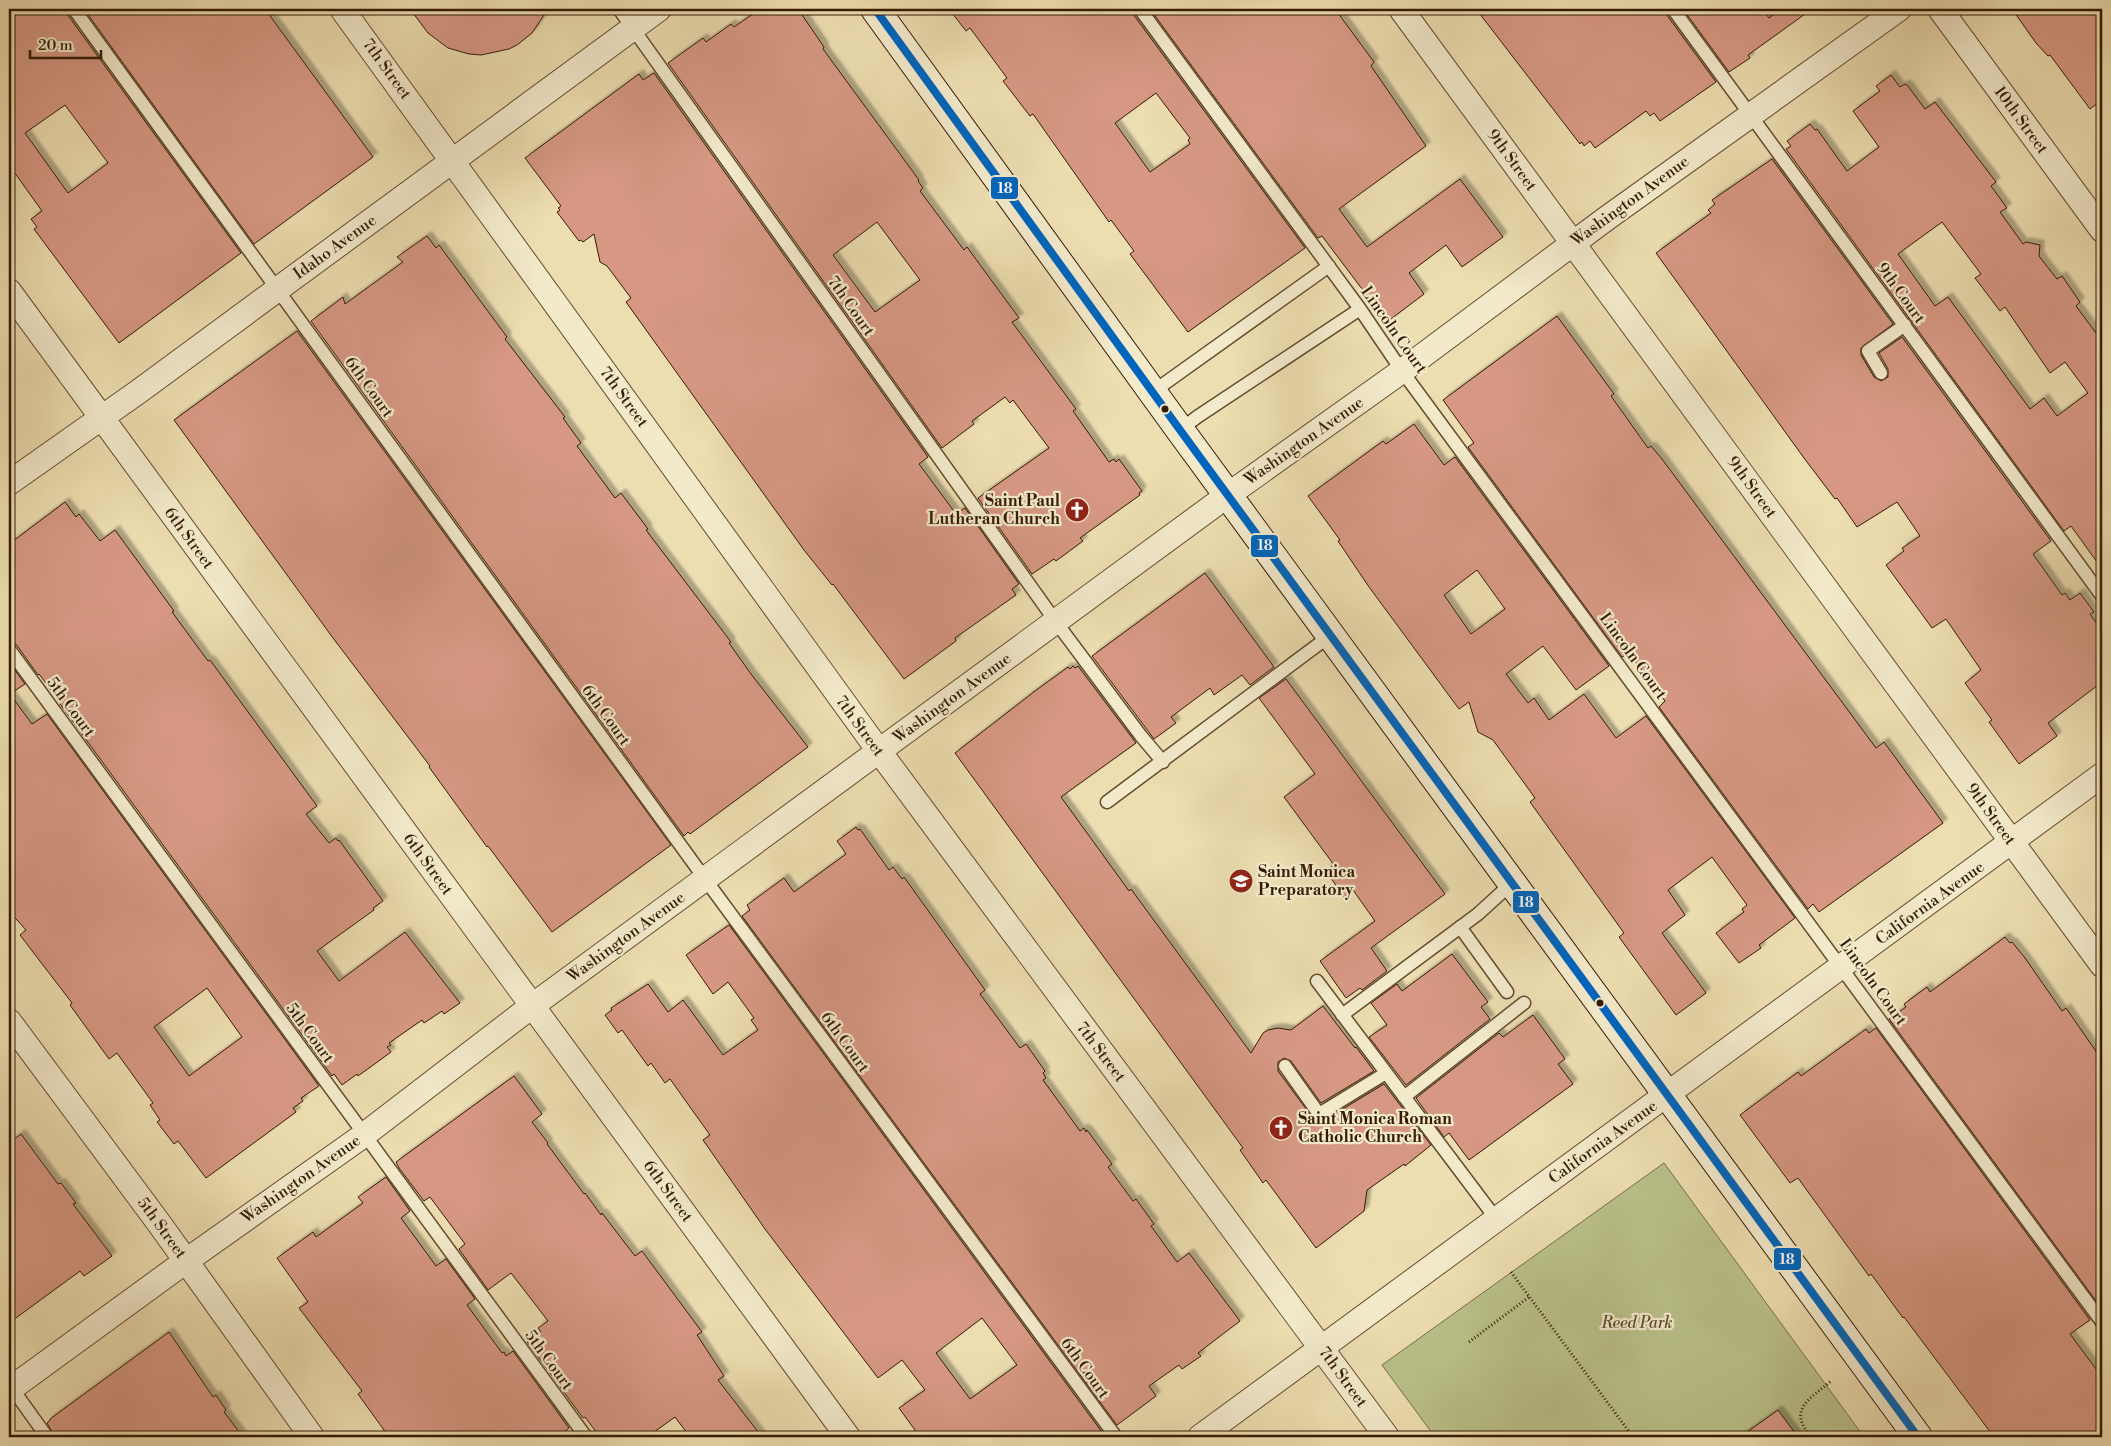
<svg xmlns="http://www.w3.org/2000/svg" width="2111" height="1446" viewBox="0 0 2111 1446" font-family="'Libre Bodoni',serif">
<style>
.green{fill:#bac18a;stroke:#786e47}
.building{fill:#d69883;stroke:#351b04;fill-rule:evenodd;filter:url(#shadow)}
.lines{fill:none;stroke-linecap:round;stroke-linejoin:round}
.lane-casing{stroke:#634c2f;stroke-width:15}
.street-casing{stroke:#634c2f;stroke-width:26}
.secondary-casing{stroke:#351b04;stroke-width:30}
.path{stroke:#351b04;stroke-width:3;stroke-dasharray:1 2.5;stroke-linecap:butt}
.lane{stroke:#f3eacc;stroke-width:12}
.street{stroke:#f3eacc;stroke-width:24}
.secondary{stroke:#f3eacc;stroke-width:28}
.bus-1-casing{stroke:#f3eacc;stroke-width:11}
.bus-1{stroke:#0065bd;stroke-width:8}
.bus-dot{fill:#351b04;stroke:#f3eacc;stroke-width:2}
.labels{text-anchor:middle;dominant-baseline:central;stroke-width:4.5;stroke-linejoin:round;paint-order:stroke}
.street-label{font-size:16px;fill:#351b04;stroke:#f3eacc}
.poi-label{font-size:16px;font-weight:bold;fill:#351b04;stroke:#f3eacc;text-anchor:start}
.park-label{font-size:16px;font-style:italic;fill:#5d4d2c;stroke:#f3eacc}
.line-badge{stroke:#f3eacc;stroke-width:2}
.badge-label{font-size:14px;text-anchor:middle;font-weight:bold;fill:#fff}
</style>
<defs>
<filter id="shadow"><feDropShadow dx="4.5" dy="-4.5" stdDeviation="1" flood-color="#0004"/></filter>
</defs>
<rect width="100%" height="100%" fill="#eddeb1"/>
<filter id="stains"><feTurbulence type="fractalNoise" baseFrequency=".004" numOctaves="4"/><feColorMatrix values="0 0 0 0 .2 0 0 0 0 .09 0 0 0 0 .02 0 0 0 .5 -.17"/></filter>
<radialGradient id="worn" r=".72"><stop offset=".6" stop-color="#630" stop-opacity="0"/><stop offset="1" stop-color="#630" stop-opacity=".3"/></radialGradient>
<path class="green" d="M 1664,1163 L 1864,1437 L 1435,1437 L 1382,1365 Z"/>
<path class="building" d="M 9,9 L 66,9 L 67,14 L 241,253 L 119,343 L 34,229 L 37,227 L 31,219 L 42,211 L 9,165 ZM 65,105 L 108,163 L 68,193 L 25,133 Z
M 84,9 L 265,9 L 373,157 L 254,244 Z
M 410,9 L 548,9 L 532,33 L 517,45 L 509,49 L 481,55 L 469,54 L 448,48 L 428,33 Z
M 760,9 L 798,9 L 824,47 L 823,49 L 919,180 L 918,181 L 923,188 L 920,191 L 964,250 L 967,247 L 1019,318 L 1012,322 L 1076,409 L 1073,411 L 1109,462 L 1114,459 L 1116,462 L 1119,459 L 1142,491 L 1139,493 L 1140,495 L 1080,538 L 1083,541 L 1056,561 L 1054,559 L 1032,574 L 978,498 L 1049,448 L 1013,400 L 1010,403 L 1005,397 L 972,421 L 974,424 L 942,448 L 668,63 L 703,38 L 706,42 L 731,24 L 734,27 ZM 877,222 L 920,280 L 875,312 L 833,255 Z
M 949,9 L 1132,9 L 1133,14 L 1305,248 L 1188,332 L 1130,254 L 1134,251 L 1111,220 L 1109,222 L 1033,114 L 1030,116 L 1003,81 L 1007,78 L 970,28 L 966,31 ZM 1156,93 L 1190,138 L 1188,140 L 1190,144 L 1150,172 L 1115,123 Z
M 1150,9 L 1335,9 L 1374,62 L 1371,66 L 1426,146 L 1339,209 L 1367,247 L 1460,179 L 1503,237 L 1462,267 L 1446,245 L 1409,273 L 1424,294 L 1387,322 L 1322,236 L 1318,238 Z
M 1476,9 L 1665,9 L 1666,14 L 1716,82 L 1660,121 L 1654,113 L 1650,116 L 1646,111 L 1595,148 L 1590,141 L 1584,146 L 1582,142 L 1580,144 Z
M 1683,9 L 1762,9 L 1769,18 L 1781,9 L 1812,9 L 1748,55 L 1750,58 L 1729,72 Z
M 2012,9 L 2102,9 L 2102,100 L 2090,109 L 2050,55 L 2048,56 L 2036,43 Z
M 654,73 L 928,457 L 919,464 L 956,514 L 965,508 L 1019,584 L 1012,589 L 1016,595 L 955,638 L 956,641 L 904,679 L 833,584 L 832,585 L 804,550 L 626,302 L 631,298 L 607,266 L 600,262 L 594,234 L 583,242 L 581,240 L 579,241 L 557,212 L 560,210 L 558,208 L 561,206 L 525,158 L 639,74 L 643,80 Z
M 1891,75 L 1900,87 L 1905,84 L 1908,86 L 1925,109 L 1935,102 L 1996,182 L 1991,186 L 2007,208 L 2000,212 L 2023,244 L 2026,242 L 2040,245 L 2039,256 L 2057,279 L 2062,276 L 2080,302 L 2076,306 L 2102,341 L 2102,569 L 2071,526 L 2064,531 L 1786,149 L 1791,146 L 1787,141 L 1810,124 L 1815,130 L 1817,129 L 1847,171 L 1879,147 L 1853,111 L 1880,91 L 1876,86 ZM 1942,222 L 1981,274 L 1975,278 L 2000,311 L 2005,307 L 2050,373 L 2065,362 L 2088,393 L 2057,416 L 2044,398 L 2030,409 L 1948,297 L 1935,306 L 1898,254 Z
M 1772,159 L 1893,324 L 1861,348 L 1861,355 L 1874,377 L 1881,381 L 1888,377 L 1888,369 L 1879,353 L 1902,337 L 2051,541 L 2033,554 L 2062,595 L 2065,593 L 2070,600 L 2080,593 L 2094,612 L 2090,614 L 2102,631 L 2102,682 L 2048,723 L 2057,736 L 2019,764 L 1989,722 L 1992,720 L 1965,683 L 1981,670 L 1946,619 L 1932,628 L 1886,565 L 1904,551 L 1902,548 L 1920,536 L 1897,502 L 1857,527 L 1837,498 L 1835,499 L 1804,458 L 1656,253 L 1711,213 L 1708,210 L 1715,204 L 1712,200 Z
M 427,236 L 436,248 L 439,245 L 507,337 L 505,339 L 565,417 L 563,418 L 581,443 L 577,446 L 615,498 L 621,493 L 648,529 L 646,530 L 731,642 L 729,643 L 751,674 L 808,747 L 690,834 L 688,832 L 684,836 L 311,321 L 343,297 L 345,304 L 403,262 L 397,257 Z
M 1557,316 L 1614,394 L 1611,396 L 1648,448 L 1651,446 L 1662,459 L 1876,748 L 1884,742 L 1943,823 L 1819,912 L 1813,904 L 1808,909 L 1659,707 L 1665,701 L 1629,653 L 1622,657 L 1468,447 L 1474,443 L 1443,400 Z
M 297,331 L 671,845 L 552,932 L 488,846 L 487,847 L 429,767 L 430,766 L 333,638 L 174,420 Z
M 1414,424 L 1444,465 L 1455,457 L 1609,666 L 1576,690 L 1543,646 L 1506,674 L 1528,703 L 1534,698 L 1549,720 L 1584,694 L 1616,738 L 1646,716 L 1795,918 L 1759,945 L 1761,948 L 1739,963 L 1716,933 L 1744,912 L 1742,909 L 1747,905 L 1712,857 L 1668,890 L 1685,915 L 1662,933 L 1706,993 L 1676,1015 L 1619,937 L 1624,933 L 1530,802 L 1535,798 L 1493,740 L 1478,732 L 1469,702 L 1459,709 L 1369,587 L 1338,541 L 1340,540 L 1308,496 L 1383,441 L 1386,444 ZM 1477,570 L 1505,609 L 1471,634 L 1444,595 Z
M 65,502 L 76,517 L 79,514 L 100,541 L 115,530 L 174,611 L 172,612 L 208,661 L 210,660 L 317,806 L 306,814 L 329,843 L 336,838 L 338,841 L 339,840 L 383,901 L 373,908 L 374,910 L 317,951 L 339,981 L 405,932 L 460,1003 L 444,1014 L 442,1011 L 424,1023 L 422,1020 L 389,1043 L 391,1045 L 387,1047 L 391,1052 L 358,1076 L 357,1074 L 342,1085 L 334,1074 L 332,1076 L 60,704 L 61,703 L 39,674 L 38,675 L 16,644 L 9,641 L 9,544 Z
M 1205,573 L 1274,667 L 1250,685 L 1242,675 L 1214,695 L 1210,688 L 1171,717 L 1176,723 L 1154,739 L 1092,656 Z
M 9,662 L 25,684 L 10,694 L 32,724 L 47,714 L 319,1086 L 301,1098 L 303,1101 L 293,1108 L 296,1112 L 206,1178 L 178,1141 L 174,1144 L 157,1122 L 160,1120 L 150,1105 L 153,1103 L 117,1053 L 109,1059 L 70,1005 L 72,1003 L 20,935 L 26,930 L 9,911 ZM 207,988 L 242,1037 L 189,1076 L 154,1027 Z
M 1073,666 L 1075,668 L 1078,666 L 1136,743 L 1061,797 L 1129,891 L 1131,889 L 1251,1053 L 1263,1033 L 1268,1030 L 1278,1028 L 1291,1030 L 1323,1006 L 1355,1048 L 1356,1047 L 1374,1071 L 1321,1103 L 1291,1061 L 1284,1058 L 1278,1062 L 1278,1071 L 1315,1121 L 1323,1121 L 1384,1084 L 1431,1145 L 1405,1166 L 1404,1164 L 1367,1190 L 1364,1211 L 1316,1248 L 1266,1180 L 1263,1183 L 1240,1150 L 1243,1148 L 955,753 L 1035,691 L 1068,667 L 1070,669 Z
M 1286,679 L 1445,894 L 1371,948 L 1387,971 L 1362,990 L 1360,988 L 1346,998 L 1320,961 L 1375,921 L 1353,890 L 1344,897 L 1326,871 L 1334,865 L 1284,797 L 1315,774 L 1259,698 Z
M 856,827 L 858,830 L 860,829 L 889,870 L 893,867 L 902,879 L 904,877 L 985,990 L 980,994 L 1020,1048 L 1026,1044 L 1045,1071 L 1043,1073 L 1046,1078 L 1043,1080 L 1080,1131 L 1084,1128 L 1086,1132 L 1087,1130 L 1112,1164 L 1108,1167 L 1133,1201 L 1136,1199 L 1154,1224 L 1151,1226 L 1177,1262 L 1189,1253 L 1240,1321 L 1198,1353 L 1201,1356 L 1182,1369 L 1179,1365 L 1149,1386 L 1156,1396 L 1117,1425 L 742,916 L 750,910 L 747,905 L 784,878 L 794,892 L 846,854 L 837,841 Z
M 729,925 L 1104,1435 L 1100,1437 L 920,1437 L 899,1408 L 925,1390 L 902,1360 L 878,1378 L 765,1229 L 703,1140 L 710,1135 L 670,1079 L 665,1083 L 651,1063 L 648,1066 L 622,1030 L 618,1033 L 605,1015 L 612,1010 L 611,1008 L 648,984 L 668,1012 L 683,1000 L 723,1055 L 758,1030 L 751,1020 L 754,1018 L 728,982 L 713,994 L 686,955 ZM 982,1318 L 1017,1365 L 970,1399 L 936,1353 Z
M 2005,937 L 2010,943 L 2012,942 L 2025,958 L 2062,1011 L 2066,1008 L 2102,1060 L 2102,1309 L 1889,1019 L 1906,1007 L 1904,1004 L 1927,987 L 1930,992 Z
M 1452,954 L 1488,1002 L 1481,1007 L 1490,1019 L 1406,1085 L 1369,1037 L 1387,1025 L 1371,1003 L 1397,984 L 1402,991 Z
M 1533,1015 L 1565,1059 L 1558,1064 L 1573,1084 L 1469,1160 L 1449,1133 L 1444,1137 L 1416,1098 L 1499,1033 L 1503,1037 Z
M 1876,1028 L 2090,1320 L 2070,1334 L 2102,1377 L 2102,1437 L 1994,1437 L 1904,1317 L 1903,1318 L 1871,1274 L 1869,1276 L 1798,1178 L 1790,1183 L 1740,1115 L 1798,1072 L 1801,1076 L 1866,1029 L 1869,1033 Z
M 514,1076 L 542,1114 L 532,1122 L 548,1143 L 547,1144 L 584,1194 L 585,1193 L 601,1215 L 602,1213 L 635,1256 L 642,1251 L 702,1332 L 697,1335 L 724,1376 L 718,1380 L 762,1437 L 690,1437 L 675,1417 L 647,1437 L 600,1437 L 585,1417 L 583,1418 L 527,1342 L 541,1332 L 538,1328 L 548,1321 L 511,1273 L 488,1290 L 459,1249 L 465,1244 L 430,1197 L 424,1201 L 399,1168 L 396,1162 Z
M 21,1134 L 58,1184 L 61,1183 L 76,1203 L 73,1204 L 112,1256 L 84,1276 L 80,1271 L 9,1323 L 9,1143 Z
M 386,1177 L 410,1211 L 401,1218 L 436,1266 L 446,1259 L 475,1299 L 467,1305 L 502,1353 L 504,1352 L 506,1356 L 513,1351 L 569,1428 L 557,1437 L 389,1437 L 358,1394 L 362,1391 L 299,1308 L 308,1302 L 277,1258 L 313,1232 L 316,1237 L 363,1203 L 358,1197 Z
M 169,1332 L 213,1397 L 216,1395 L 226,1410 L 224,1412 L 243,1437 L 55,1437 L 47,1423 L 50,1420 L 50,1419 Z
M 1778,1410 L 1798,1437 L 1740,1437 Z"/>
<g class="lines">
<defs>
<path id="lane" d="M 74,9 L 705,879 L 1116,1437
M 619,9 L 1056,622 L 1141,736 L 1163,762
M 1140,9 L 1360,309 L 1402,371 L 2102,1322
M 1673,9 L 2102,596
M 1881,373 L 1868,351 L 1905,325
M 1154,391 L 1329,266
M 1180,430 L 1197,417 L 1360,309
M 9,649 L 586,1437
M 1107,802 L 1331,635
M 1460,927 L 1507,992
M 1317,981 L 1497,1220
M 1342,1015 L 1478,914 L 1512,883
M 1285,1066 L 1319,1114 L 1386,1073
M 1404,1097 L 1524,1003
M 9,1384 L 47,1437"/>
<path id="street" d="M 342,9 L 879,751 L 1387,1437
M 1401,9 L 2102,965
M 1940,9 L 2102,230
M 9,291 L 848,1437
M 9,483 L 138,392 L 659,9
M 9,1021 L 161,1226 L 312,1437
M 9,1390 L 186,1261 L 364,1135 L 532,1006 L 879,751 L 1228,495 L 1402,371 L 1607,218 L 1899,9
M 1200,1437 L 2102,775"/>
<path id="secondary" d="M 875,9 L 1180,430 L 1918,1437"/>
</defs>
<use href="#lane" class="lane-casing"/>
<use href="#street" class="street-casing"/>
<use href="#secondary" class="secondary-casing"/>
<path class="path" d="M 1511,1272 L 1633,1437
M 1469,1342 L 1529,1297
M 1812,1437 C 1786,1410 1810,1399 1831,1381"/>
<use href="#lane" class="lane"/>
<use href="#street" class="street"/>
<use href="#secondary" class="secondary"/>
<defs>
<path id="bus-1" d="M 875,9 L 1180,430 L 1918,1437"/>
</defs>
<use href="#bus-1" class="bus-1-casing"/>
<use href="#bus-1" class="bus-1"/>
</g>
<defs>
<symbol id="church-disc" viewBox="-11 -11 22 22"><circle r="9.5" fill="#8f2418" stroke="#f3eacc"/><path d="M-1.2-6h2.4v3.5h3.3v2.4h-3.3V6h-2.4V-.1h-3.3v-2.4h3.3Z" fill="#fff"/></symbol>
<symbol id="school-disc" viewBox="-11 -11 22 22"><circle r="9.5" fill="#8f2418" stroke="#f3eacc"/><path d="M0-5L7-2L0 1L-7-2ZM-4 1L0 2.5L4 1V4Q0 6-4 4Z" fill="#fff"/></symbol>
</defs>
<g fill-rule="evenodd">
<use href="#church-disc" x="1063" y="496" width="28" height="28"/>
<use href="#school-disc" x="1227" y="867" width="28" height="28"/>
<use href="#church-disc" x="1267" y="1114" width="28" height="28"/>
</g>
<g class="bus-dot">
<circle cx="1165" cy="409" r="4.5"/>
<circle cx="1600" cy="1003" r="4.5"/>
</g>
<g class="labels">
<g class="street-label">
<text transform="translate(387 69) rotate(54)">7th Street</text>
<text transform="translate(2021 120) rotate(54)">10th Street</text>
<text transform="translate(1512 160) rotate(54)">9th Street</text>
<text transform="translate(1630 201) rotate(-36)">Washington Avenue</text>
<text transform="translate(335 247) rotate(-36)">Idaho Avenue</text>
<text transform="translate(1901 293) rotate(54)">9th Court</text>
<text transform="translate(851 306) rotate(55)">7th Court</text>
<text transform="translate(1394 330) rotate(55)">Lincoln Court</text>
<text transform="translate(369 387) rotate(54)">6th Court</text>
<text transform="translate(624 397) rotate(54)">7th Street</text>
<text transform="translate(1304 441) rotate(-35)">Washington Avenue</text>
<text transform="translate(1752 487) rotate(54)">9th Street</text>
<text transform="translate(189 538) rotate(54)">6th Street</text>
<text transform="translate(1633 656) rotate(54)">Lincoln Court</text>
<text transform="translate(952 698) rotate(-36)">Washington Avenue</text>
<text transform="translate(71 707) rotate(54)">5th Court</text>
<text transform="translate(606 715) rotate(54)">6th Court</text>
<text transform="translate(860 726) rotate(54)">7th Street</text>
<text transform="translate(1991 814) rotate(54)">9th Street</text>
<text transform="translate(428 864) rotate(54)">6th Street</text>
<text transform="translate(1930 903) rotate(-36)">California Avenue</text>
<text transform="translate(626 937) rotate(-36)">Washington Avenue</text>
<text transform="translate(1873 982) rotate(54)">Lincoln Court</text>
<text transform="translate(310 1033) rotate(54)">5th Court</text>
<text transform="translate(845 1042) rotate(54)">6th Court</text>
<text transform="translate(1101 1052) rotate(53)">7th Street</text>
<text transform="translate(1603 1142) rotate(-36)">California Avenue</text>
<text transform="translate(301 1179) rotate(-35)">Washington Avenue</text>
<text transform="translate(668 1191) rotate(54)">6th Street</text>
<text transform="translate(162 1228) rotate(54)">5th Street</text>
<text transform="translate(549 1360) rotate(54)">5th Court</text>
<text transform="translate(1085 1368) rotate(54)">6th Court</text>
<text transform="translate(1343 1377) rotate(54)">7th Street</text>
</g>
<g class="poi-label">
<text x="1060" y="501" text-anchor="end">Saint Paul<tspan x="1060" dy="18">Lutheran Church</tspan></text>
<text x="1258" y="872">Saint Monica<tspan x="1258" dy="18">Preparatory</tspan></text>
<text x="1298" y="1119">Saint Monica Roman<tspan x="1298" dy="18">Catholic Church</tspan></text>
</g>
<g class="park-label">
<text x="1637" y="1323">Reed Park</text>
</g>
</g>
<g class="line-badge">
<rect x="990" y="176" width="29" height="24" rx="5" fill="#0065bd"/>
<rect x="1250" y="534" width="29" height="24" rx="5" fill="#0065bd"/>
<rect x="1512" y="890" width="28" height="24" rx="5" fill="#0065bd"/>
<rect x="1773" y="1247" width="29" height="24" rx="5" fill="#0065bd"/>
</g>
<g class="badge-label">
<text x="1005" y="193">18</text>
<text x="1265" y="550">18</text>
<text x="1526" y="907">18</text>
<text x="1787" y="1264">18</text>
</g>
<rect width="2111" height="1446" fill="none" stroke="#eddeb1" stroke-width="30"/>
<rect x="10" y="10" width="2091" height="1426" fill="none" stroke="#351b04" stroke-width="2.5"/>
<rect x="15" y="15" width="2081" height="1416" fill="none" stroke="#351b04"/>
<path d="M30 50v8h71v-8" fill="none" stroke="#351b04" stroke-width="2.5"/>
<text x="38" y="50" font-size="15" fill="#351b04" stroke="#f3eacc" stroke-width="4" paint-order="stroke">20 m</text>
<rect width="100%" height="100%" filter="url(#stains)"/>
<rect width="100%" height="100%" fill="url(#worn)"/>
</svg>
